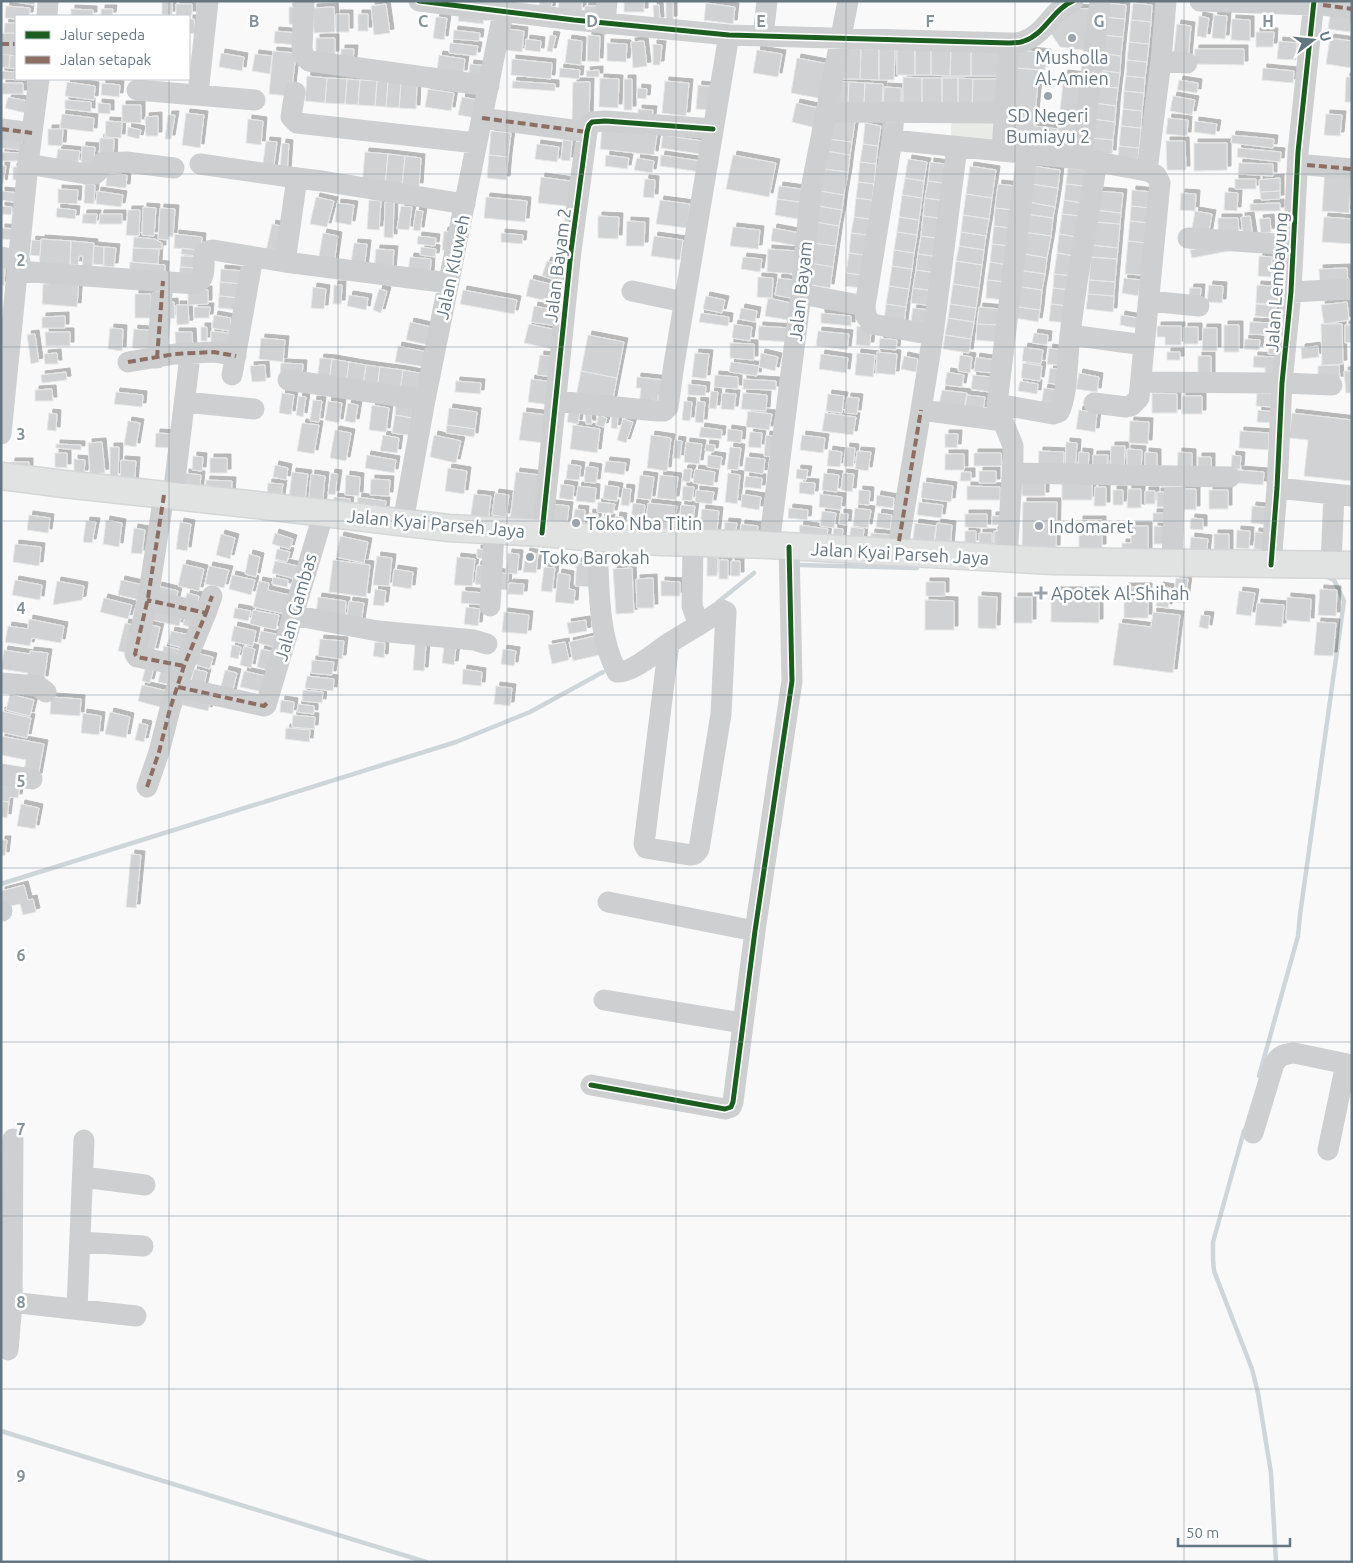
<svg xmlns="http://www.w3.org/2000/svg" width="1353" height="1563" viewBox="0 0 1353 1563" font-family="Ubuntu,sans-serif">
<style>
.green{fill:#e8ebe6}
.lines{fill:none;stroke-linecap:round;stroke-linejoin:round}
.stream{stroke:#ced6d9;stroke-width:4.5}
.building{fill:#d0d2d3;stroke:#e8e8e8;filter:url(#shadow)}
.major-casing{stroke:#d5d6d7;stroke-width:29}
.minor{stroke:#cecfd0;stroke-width:21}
.major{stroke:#e1e2e2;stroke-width:26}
.quiet{stroke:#8d6e63;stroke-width:4;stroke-dasharray:8 4;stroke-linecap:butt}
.cycleway-casing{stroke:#fff;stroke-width:8}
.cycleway{stroke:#1b5e20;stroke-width:5}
.grid{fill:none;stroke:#84929c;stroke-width:1;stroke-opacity:0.55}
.poi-dot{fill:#99a4ac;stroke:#fff;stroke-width:2}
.labels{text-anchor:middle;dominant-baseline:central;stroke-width:5;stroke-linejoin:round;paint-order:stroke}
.poi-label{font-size:18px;fill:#657683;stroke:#fff;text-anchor:start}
.street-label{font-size:18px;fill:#657683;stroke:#fff}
.grid-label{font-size:16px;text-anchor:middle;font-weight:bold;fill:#84929c;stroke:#fff;stroke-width:5;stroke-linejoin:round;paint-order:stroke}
</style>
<defs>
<filter id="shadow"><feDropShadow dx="4" dy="-4" stdDeviation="0" flood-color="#0004"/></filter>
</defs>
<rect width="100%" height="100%" fill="#f9f9f9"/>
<path class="green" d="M 952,117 L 1000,117 L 999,146 L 950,142 Z"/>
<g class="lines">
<path class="stream" d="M 799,565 L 917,568
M 718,602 L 754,573
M 1,884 L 456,742 L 530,712 L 603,672
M 1259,1076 L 1298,936 L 1300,915 L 1344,601 L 1334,580 L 1329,578
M 1244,1131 L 1213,1242 L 1213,1259 L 1214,1271 L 1252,1369 L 1258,1393 L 1271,1473 L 1276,1562
M 1,1431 L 426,1562"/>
</g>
<path class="building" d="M 10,1 L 35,1 L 34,5 Z
M 162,1 L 172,1 L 172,15 L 162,15 Z
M 540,1 L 552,1 L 551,10 L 539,8 Z
M 559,1 L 582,1 L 582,11 L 558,9 Z
M 624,1 L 644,1 L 644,12 L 624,12 Z
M 666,2 L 673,2 L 673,20 L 666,20 Z
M 706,3 L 735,7 L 733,24 L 704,20 Z
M 1104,3 L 1126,5 L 1125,19 L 1103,17 Z
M 1133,3 L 1152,5 L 1151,22 L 1131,20 Z
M 176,4 L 192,4 L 192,15 L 176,15 Z
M 386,4 L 390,33 L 374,35 L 371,6 Z
M 653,5 L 659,5 L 660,21 L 654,21 Z
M 6,6 L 30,8 L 29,16 L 16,16 L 16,19 L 5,18 Z
M 585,6 L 604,6 L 604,16 L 584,15 Z
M 289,7 L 301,7 L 300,25 L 289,24 Z
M 334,7 L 335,32 L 314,33 L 313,8 Z
M 1067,8 L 1090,9 L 1089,51 L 1060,47 L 1048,29 Z
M 71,9 L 93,10 L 93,16 L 71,16 Z
M 101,9 L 113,9 L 112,16 L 101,16 Z
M 1331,10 L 1352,13 L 1350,32 L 1328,29 Z
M 459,13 L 484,16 L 483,24 L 458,21 Z
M 336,14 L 349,14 L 349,32 L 336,32 Z
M 358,14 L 368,14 L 368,31 L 358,31 Z
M 1214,15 L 1227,16 L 1225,39 L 1212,38 Z
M 1199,16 L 1209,18 L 1206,38 L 1197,36 Z
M 436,17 L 447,18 L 444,40 L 433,38 Z
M 1103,17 L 1125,19 L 1123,37 L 1101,35 Z
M 189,19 L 194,19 L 196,33 L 189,34 Z
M 1232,19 L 1250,20 L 1250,41 L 1231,40 Z
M 1131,20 L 1151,22 L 1149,44 L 1129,42 Z
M 5,23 L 16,23 L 16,33 L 4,33 Z
M 1177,24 L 1191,26 L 1188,60 L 1173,59 Z
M 507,29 L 524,31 L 522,52 L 505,50 Z
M 454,30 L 480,33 L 479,41 L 453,39 Z
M 275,31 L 298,33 L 297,45 L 274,43 Z
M 1256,32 L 1274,32 L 1273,47 L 1256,47 Z
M 550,35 L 556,36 L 552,52 L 547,51 Z
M 588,35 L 600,36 L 599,62 L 587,61 Z
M 1101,35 L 1123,37 L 1121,56 L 1099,53 Z
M 316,38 L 335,38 L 335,55 L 316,55 Z
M 1330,38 L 1352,41 L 1352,68 L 1326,64 Z
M 526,39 L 541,41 L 540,52 L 525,50 Z
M 568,39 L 582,41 L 581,65 L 565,63 Z
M 644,41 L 647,66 L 633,68 L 631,42 Z
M 1279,41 L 1297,43 L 1296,60 L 1277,59 Z
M 1129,42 L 1149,44 L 1147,62 L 1127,60 Z
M 450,43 L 478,46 L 476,56 L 449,53 Z
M 607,43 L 627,44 L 626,62 L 607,61 Z
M 653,44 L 662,45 L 660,65 L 653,65 Z
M 840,48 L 861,49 L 860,79 L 839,79 Z
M 897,48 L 915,49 L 915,75 L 897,75 Z
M 341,49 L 354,49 L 353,61 L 341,61 Z
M 861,49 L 879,49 L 879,80 L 860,79 Z
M 879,49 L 895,50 L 894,80 L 879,80 Z
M 915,49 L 931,49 L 931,75 L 915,75 Z
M 931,49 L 951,49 L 950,76 L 931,75 Z
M 951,49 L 971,49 L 971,76 L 950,76 Z
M 971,49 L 1001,50 L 1001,76 L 971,76 Z
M 1195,49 L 1244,49 L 1244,65 L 1194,64 Z
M 757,50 L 782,54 L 778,77 L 753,73 Z
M 1018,50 L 1047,53 L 1045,70 L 1016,68 Z
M 273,51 L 296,53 L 291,96 L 269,94 Z
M 221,53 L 244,57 L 242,71 L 219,67 Z
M 1099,53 L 1121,56 L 1120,73 L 1098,70 Z
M 1,54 L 10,55 L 9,68 L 1,67 Z
M 255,54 L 272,56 L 270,74 L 252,71 Z
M 10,55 L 16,56 L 16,69 L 9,68 Z
M 439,55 L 465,59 L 463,74 L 437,71 Z
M 797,58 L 829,64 L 823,99 L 791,93 Z
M 512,59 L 552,63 L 551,79 L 511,75 Z
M 1127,60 L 1147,62 L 1145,78 L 1126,76 Z
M 470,64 L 487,66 L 485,81 L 468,79 Z
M 560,68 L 580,70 L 579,79 L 559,77 Z
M 1016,68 L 1039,70 L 1034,126 L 1058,129 L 1056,147 L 1009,141 Z
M 1263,68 L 1294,71 L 1293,83 L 1262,80 Z
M 599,70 L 599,77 L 587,77 L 586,71 Z
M 1098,70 L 1120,73 L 1118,88 L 1096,86 Z
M 1,71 L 16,72 L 16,79 L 26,79 L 26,80 L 1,79 Z
M 1064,74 L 1081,76 L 1074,149 L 1056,147 Z
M 307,76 L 327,78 L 325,103 L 305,101 Z
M 1126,76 L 1145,78 L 1144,93 L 1124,91 Z
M 903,77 L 922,78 L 922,107 L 903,106 Z
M 1346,77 L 1352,77 L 1352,102 L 1345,102 Z
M 327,78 L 347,79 L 345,104 L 325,103 Z
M 600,78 L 619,79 L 618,108 L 599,107 Z
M 922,78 L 942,78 L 942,107 L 922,107 Z
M 942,78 L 958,78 L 958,107 L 942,107 Z
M 958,78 L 973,79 L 972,107 L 958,107 Z
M 347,79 L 360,80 L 358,105 L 345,104 Z
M 624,79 L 632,79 L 632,110 L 624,110 Z
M 973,79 L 999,79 L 999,108 L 972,107 Z
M 360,80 L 377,81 L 375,106 L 358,105 Z
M 1179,80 L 1198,83 L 1197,93 L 1177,90 Z
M 377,81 L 388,82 L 386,107 L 375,106 Z
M 513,81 L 555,84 L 555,91 L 512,88 Z
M 665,81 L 689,83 L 686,116 L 662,113 Z
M 836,81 L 849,82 L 848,103 L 835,102 Z
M 67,82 L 95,86 L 94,100 L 65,96 Z
M 388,82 L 401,83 L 399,108 L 386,107 Z
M 573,82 L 590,82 L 589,121 L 572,121 Z
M 849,82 L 865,83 L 864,104 L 848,103 Z
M 2,83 L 23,83 L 23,94 L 2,94 Z
M 102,83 L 120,85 L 119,97 L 101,95 Z
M 401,83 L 417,84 L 416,109 L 399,108 Z
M 865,83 L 883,84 L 882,105 L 864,104 Z
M 698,85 L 717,87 L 716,110 L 696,109 Z
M 1096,86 L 1118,88 L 1116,106 L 1094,103 Z
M 884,87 L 901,88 L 901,109 L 883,108 Z
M 638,88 L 647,89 L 646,99 L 637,98 Z
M 428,89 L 454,93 L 451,111 L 425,107 Z
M 1124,91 L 1144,93 L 1142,111 L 1123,109 Z
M 1173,96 L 1195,100 L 1192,115 L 1170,111 Z
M 8,97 L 28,101 L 25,113 L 5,108 Z
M 462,97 L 479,100 L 476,118 L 458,115 Z
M 65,100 L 91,102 L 91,112 L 65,109 Z
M 98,103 L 110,104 L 110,114 L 98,113 Z
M 796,103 L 824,109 L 820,129 L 792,122 Z
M 1094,103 L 1116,106 L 1115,122 L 1093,119 Z
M 122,105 L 141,105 L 141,123 L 122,122 Z
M 638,109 L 653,110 L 652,118 L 638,117 Z
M 1123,109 L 1142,111 L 1141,128 L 1121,126 Z
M 186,113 L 204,115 L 200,148 L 182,145 Z
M 62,114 L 94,118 L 93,132 L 60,128 Z
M 1326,114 L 1342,115 L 1340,136 L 1324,135 Z
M 168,115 L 175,115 L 171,139 L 165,139 Z
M 158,116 L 158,136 L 146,136 L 145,117 Z
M 831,117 L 855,121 L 852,142 L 828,139 Z
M 1168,118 L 1188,120 L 1187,136 L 1166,134 Z
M 248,119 L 263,121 L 261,145 L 246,143 Z
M 1093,119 L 1115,122 L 1113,140 L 1091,138 Z
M 106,121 L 122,122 L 121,138 L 105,137 Z
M 1195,121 L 1217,124 L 1215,135 L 1194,132 Z
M 865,123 L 881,126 L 878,146 L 863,144 Z
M 1121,126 L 1141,128 L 1139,148 L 1119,146 Z
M 128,127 L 141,130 L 139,139 L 127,136 Z
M 48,129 L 63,129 L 62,146 L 48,145 Z
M 602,129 L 657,135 L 654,155 L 600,149 Z
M 491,131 L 511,133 L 508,157 L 489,155 Z
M 663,135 L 702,141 L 700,154 L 661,148 Z
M 1232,135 L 1274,139 L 1273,148 L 1231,143 Z
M 1,137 L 22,140 L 21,150 L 1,148 Z
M 100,138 L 114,139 L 113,161 L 99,161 Z
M 1091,138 L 1113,140 L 1112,154 L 1090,152 Z
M 828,139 L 852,142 L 850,155 L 826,151 Z
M 563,140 L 572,141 L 570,161 L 561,160 Z
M 266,141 L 277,142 L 273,172 L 262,170 Z
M 1166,141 L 1185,141 L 1186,170 L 1167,170 Z
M 282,143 L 289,144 L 287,173 L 280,172 Z
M 1194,143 L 1227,143 L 1227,170 L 1194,171 Z
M 537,144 L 559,147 L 557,162 L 535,159 Z
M 863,144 L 878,146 L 876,164 L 860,162 Z
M 82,146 L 95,147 L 93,169 L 81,168 Z
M 1119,146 L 1139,148 L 1138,159 L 1118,157 Z
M 1238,148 L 1281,152 L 1280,162 L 1237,157 Z
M 58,149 L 80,151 L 78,164 L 56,162 Z
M 826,151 L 850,155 L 848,172 L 824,169 Z
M 1,152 L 20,153 L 20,161 L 1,161 Z
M 365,152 L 388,154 L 385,188 L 362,185 Z
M 388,154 L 405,156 L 402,185 L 385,184 Z
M 489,155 L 508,157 L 506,180 L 487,178 Z
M 606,155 L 629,158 L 627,169 L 605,166 Z
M 661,155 L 701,161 L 700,172 L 660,166 Z
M 733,155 L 776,163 L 769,197 L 726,189 Z
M 405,156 L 421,158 L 419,187 L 402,185 Z
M 637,158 L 654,161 L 652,173 L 634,170 Z
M 908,159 L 927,162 L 924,181 L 905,178 Z
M 860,162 L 876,164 L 874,184 L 858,182 Z
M 930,162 L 952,165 L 950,184 L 928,181 Z
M 1239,163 L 1273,164 L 1273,176 L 1238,174 Z
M 1,165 L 6,166 L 3,184 L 1,183 Z
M 970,166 L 996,170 L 992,198 L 966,194 Z
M 1033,166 L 1060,170 L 1058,188 L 1031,184 Z
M 13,167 L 23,167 L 22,180 L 13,180 Z
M 1068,168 L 1086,170 L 1084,186 L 1066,184 Z
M 824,169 L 848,172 L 844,195 L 820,191 Z
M 1325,169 L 1352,171 L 1349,213 L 1322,211 Z
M 107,173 L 127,175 L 126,188 L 106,186 Z
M 541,177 L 578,182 L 575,207 L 538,203 Z
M 905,178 L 924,181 L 922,198 L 902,195 Z
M 1280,178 L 1280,191 L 1260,192 L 1259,180 Z
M 645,179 L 655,180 L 654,198 L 643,197 Z
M 1235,179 L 1256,179 L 1256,189 L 1235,189 Z
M 928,181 L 950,184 L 947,201 L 925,198 Z
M 858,182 L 874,184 L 872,200 L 856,198 Z
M 85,184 L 95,185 L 94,204 L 84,203 Z
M 998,184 L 1016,186 L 1014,210 L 995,208 Z
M 1031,184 L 1058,188 L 1055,207 L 1028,202 Z
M 1066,184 L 1084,186 L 1082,203 L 1064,200 Z
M 779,186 L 808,190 L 806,203 L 777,199 Z
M 58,189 L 78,190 L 77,204 L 58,203 Z
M 1132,190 L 1152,192 L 1150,208 L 1131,206 Z
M 1,191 L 19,193 L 18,203 L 1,200 Z
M 97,191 L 123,195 L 121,207 L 96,204 Z
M 820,191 L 844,195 L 842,210 L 818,206 Z
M 1097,191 L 1123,193 L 1121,213 L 1095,210 Z
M 1280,191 L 1280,199 L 1261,200 L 1260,192 Z
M 1225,192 L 1238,193 L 1237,211 L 1224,210 Z
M 1181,193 L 1196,194 L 1195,211 L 1180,210 Z
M 966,194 L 992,198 L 989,219 L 963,215 Z
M 902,195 L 922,198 L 919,220 L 899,217 Z
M 316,197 L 334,201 L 327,227 L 310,224 Z
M 486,197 L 527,201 L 525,222 L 484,218 Z
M 856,198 L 872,200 L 869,219 L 854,217 Z
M 925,198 L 947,201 L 945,219 L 923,216 Z
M 777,199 L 806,203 L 803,220 L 775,215 Z
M 369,200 L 381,201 L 379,230 L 367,229 Z
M 660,200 L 690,204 L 687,228 L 656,224 Z
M 1064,200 L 1082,203 L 1080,216 L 1062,214 Z
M 385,202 L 394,202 L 393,238 L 384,237 Z
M 1028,202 L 1055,207 L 1053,218 L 1026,214 Z
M 337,203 L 354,205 L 351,225 L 335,222 Z
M 1280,203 L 1280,211 L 1250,211 L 1250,204 Z
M 1,206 L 12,207 L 11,215 L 1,214 Z
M 401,206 L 412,207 L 409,230 L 397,229 Z
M 818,206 L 842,210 L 839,226 L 815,222 Z
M 1131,206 L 1150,208 L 1149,223 L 1130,221 Z
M 143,207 L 156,208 L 154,236 L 142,235 Z
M 57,208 L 76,210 L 75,219 L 56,217 Z
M 160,208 L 175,209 L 173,237 L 169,236 L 168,240 L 158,239 Z
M 995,208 L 1014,210 L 1011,228 L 994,226 Z
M 128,210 L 140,210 L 139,236 L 126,235 Z
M 416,210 L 423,211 L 420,231 L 413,230 Z
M 1095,210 L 1121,213 L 1120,224 L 1094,222 Z
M 1195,211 L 1212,214 L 1208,237 L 1191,234 Z
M 83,214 L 97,214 L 96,224 L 82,223 Z
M 100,214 L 122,214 L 122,224 L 99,224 Z
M 1026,214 L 1053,218 L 1051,236 L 1023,232 Z
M 1062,214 L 1080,216 L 1077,237 L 1059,234 Z
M 963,215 L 989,219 L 986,236 L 961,232 Z
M 598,216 L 619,217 L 618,239 L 598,238 Z
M 923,216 L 945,219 L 942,239 L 921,236 Z
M 1250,216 L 1253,236 L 1243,236 L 1241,217 Z
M 854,217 L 869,219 L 867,235 L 851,233 Z
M 899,217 L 919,220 L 917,235 L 897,232 Z
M 1324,217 L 1352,219 L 1352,244 L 1322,242 Z
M 1218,218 L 1238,218 L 1239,233 L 1218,233 Z
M 1270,218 L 1271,232 L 1261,233 L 1259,219 Z
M 627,221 L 645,222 L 644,246 L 626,246 Z
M 1130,221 L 1149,223 L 1147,243 L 1128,241 Z
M 815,222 L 839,226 L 836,246 L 812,243 Z
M 1094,222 L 1120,224 L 1118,248 L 1092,245 Z
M 272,224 L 284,227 L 278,259 L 265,256 Z
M 994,226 L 1011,228 L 1010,246 L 992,244 Z
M 733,227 L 760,230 L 758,249 L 730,246 Z
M 1,228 L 19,229 L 18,240 L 1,239 Z
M 773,228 L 800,233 L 798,246 L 771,241 Z
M 444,231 L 454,233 L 452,251 L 442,250 Z
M 897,232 L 917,235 L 914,253 L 894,250 Z
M 961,232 L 986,236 L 984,250 L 959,246 Z
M 1023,232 L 1051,236 L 1047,258 L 1020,253 Z
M 323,233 L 338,236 L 334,264 L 318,262 Z
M 501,233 L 523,235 L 522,244 L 501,242 Z
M 851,233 L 867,235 L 864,255 L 849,253 Z
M 175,234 L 202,237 L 201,250 L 174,248 Z
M 1059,234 L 1077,237 L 1075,256 L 1057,253 Z
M 418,236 L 436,238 L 435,246 L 417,244 Z
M 654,236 L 683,240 L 680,260 L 651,256 Z
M 921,236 L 942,239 L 940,257 L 918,254 Z
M 134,237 L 155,239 L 162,243 L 162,249 L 133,248 Z
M 41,239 L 71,241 L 70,269 L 39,267 Z
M 32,240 L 41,241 L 40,256 L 30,255 Z
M 71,241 L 94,243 L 92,268 L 82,267 L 83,256 L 79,256 L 78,265 L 70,264 Z
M 1128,241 L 1147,243 L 1144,275 L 1125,274 Z
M 354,243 L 367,244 L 364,271 L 350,269 Z
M 812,243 L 836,246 L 833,267 L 809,263 Z
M 1227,243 L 1229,251 L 1192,258 L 1190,250 Z
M 992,244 L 1010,246 L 1007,265 L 990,262 Z
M 1092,245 L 1118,248 L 1117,259 L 1091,257 Z
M 94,246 L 104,247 L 104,265 L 93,264 Z
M 959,246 L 984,250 L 982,265 L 956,261 Z
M 104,247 L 116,248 L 114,267 L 103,266 Z
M 421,247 L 436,249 L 435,257 L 420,255 Z
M 133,248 L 159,249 L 158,264 L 132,262 Z
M 182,248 L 197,250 L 196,256 L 181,254 Z
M 376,249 L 394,250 L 392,273 L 374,272 Z
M 768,249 L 798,251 L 797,274 L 767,272 Z
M 894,250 L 914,253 L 912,269 L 892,266 Z
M 849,253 L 864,255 L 862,275 L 846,273 Z
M 1020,253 L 1047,258 L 1045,274 L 1018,270 Z
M 1057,253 L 1075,256 L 1073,276 L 1054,274 Z
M 918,254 L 940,257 L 938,273 L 916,270 Z
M 181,256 L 198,257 L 197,268 L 180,267 Z
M 1259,256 L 1272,257 L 1271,277 L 1258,276 Z
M 410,257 L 431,259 L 430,275 L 408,273 Z
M 743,257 L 762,259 L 760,272 L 741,269 Z
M 1091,257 L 1117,259 L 1115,282 L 1089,280 Z
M 547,261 L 569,267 L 565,283 L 542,276 Z
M 956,261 L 982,265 L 979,288 L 953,284 Z
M 130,262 L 165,265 L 164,279 L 129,276 Z
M 990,262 L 1007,265 L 1006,282 L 987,280 Z
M 809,263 L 833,267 L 830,288 L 806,284 Z
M 892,266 L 912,269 L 909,289 L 889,286 Z
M 1,267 L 5,268 L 4,286 L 1,285 Z
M 180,267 L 197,268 L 197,280 L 179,279 Z
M 1347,268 L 1348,285 L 1320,286 L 1319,269 Z
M 221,269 L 243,271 L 242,284 L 220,282 Z
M 916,270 L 938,273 L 935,291 L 913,288 Z
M 1018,270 L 1045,274 L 1042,290 L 1015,286 Z
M 846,273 L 862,275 L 860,288 L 845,286 Z
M 50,274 L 79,277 L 77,307 L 42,304 L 43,284 L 49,284 Z
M 1054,274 L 1073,276 L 1071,290 L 1053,288 Z
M 758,277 L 773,278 L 772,298 L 757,297 Z
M 778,278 L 794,280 L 791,298 L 775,295 Z
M 1124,278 L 1141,280 L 1138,296 L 1122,293 Z
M 530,279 L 567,288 L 563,305 L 526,296 Z
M 987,280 L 1006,282 L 1004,300 L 986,298 Z
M 1089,280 L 1115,282 L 1114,296 L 1088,294 Z
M 220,282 L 242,284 L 240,298 L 219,296 Z
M 953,284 L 979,288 L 976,308 L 950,304 Z
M 334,285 L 342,285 L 341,304 L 333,304 Z
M 1209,285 L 1223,286 L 1222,303 L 1207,302 Z
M 1257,285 L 1286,287 L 1285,305 L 1256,303 Z
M 889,286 L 909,289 L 906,307 L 886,304 Z
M 1015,286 L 1042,290 L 1040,310 L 1012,306 Z
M 313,287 L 326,289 L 324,309 L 311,308 Z
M 913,288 L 935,291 L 933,306 L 911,303 Z
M 1053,288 L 1071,290 L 1069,306 L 1051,304 Z
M 1190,288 L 1201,288 L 1200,302 L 1188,301 Z
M 379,289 L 387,291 L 381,313 L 373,310 Z
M 208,290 L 208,304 L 188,305 L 188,291 Z
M 463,290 L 517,300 L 514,314 L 460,304 Z
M 135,294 L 151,294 L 151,318 L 135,318 Z
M 1088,294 L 1114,296 L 1113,312 L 1086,309 Z
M 349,295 L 368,298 L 366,310 L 347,306 Z
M 219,296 L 240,298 L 239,310 L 218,308 Z
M 706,296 L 725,300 L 722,313 L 703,309 Z
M 768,298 L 796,304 L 793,321 L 765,316 Z
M 174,302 L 175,318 L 165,319 L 163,303 Z
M 1347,302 L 1349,320 L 1324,324 L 1321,305 Z
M 886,304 L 906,307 L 904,324 L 884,321 Z
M 950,304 L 976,308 L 974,322 L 948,318 Z
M 1051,304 L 1069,306 L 1067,323 L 1049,321 Z
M 1256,304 L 1276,306 L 1275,318 L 1255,316 Z
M 176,305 L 188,305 L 189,324 L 177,325 Z
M 534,306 L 560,311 L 558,326 L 531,322 Z
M 1012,306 L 1040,310 L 1038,322 L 1010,317 Z
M 194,307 L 210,307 L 209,318 L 194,318 Z
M 979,307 L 1001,309 L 999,325 L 977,324 Z
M 741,308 L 757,311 L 755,322 L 739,319 Z
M 913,308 L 930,310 L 927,330 L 910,328 Z
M 701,313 L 729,317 L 728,326 L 699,322 Z
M 821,313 L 851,316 L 851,326 L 821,323 Z
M 214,315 L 231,318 L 230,331 L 212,328 Z
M 1121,315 L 1138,318 L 1136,328 L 1120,325 Z
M 65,316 L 65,328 L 42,328 L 42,317 Z
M 948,318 L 974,322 L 971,339 L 945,335 Z
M 410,322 L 436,328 L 433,346 L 406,340 Z
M 1250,322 L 1272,323 L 1272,335 L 1249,334 Z
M 529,324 L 557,330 L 552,349 L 524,343 Z
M 734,324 L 752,327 L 750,341 L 732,338 Z
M 977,324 L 999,325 L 998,342 L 976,340 Z
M 1321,324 L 1342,324 L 1343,364 L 1322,365 Z
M 1224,325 L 1239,325 L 1239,352 L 1224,352 Z
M 1345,325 L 1352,325 L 1352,342 L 1345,343 Z
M 759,326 L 790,328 L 789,342 L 758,340 Z
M 857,326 L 871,328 L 870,346 L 856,345 Z
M 1157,326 L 1181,326 L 1181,345 L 1165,345 L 1165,337 L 1157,337 Z
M 201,327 L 207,327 L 207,341 L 201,341 Z
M 1184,327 L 1198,327 L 1198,344 L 1184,344 Z
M 110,328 L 123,329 L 122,351 L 108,349 Z
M 1203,328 L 1217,328 L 1217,351 L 1202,351 Z
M 134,329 L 156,331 L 155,350 L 132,348 Z
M 211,331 L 229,333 L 228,346 L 211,345 Z
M 818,331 L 849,334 L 847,350 L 816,346 Z
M 45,332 L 70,332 L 70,346 L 46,346 Z
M 175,332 L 192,332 L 193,350 L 176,351 Z
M 1034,333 L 1048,335 L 1047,345 L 1032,343 Z
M 35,334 L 39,362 L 31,364 L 27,335 Z
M 588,335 L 624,342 L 617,378 L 581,371 Z
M 945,335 L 971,339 L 969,353 L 943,349 Z
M 261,338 L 285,340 L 283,362 L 259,359 Z
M 880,338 L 897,340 L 896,350 L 879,348 Z
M 1245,339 L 1260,340 L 1259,350 L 1244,349 Z
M 1269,342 L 1284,343 L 1283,355 L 1268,354 Z
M 730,343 L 754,344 L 754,360 L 730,358 Z
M 398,346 L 428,352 L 425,367 L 395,362 Z
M 1318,346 L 1319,357 L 1302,359 L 1301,348 Z
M 1024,347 L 1043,350 L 1041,364 L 1022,361 Z
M 1049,348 L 1067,351 L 1065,366 L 1047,364 Z
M 877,352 L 897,354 L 895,375 L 876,373 Z
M 1167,352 L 1180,352 L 1180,360 L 1167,360 Z
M 57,353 L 58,364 L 45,364 L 44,354 Z
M 695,353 L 709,354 L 706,379 L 692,377 Z
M 761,353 L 778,357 L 775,371 L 759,367 Z
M 857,353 L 875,355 L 873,377 L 855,375 Z
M 821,354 L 848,358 L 846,373 L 819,369 Z
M 540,355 L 558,357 L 555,377 L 537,375 Z
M 960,355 L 972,357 L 970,373 L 958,371 Z
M 904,356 L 918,359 L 916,372 L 901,369 Z
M 1198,356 L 1211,356 L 1211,377 L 1198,376 Z
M 1254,356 L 1276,357 L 1275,376 L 1265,375 L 1265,368 L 1253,367 Z
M 976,357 L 995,360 L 993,373 L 974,371 Z
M 320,358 L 332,359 L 329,381 L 317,379 Z
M 332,359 L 349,362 L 346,383 L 329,381 Z
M 349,362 L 366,365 L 363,386 L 346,383 Z
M 731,362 L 759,366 L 757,376 L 729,372 Z
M 281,363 L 303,364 L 302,376 L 280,375 Z
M 1023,363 L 1042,366 L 1040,381 L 1021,378 Z
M 265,365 L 266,381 L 252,382 L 250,366 Z
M 366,365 L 380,367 L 377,388 L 363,386 Z
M 1339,365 L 1340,380 L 1318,381 L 1318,366 Z
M 380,367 L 403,370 L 400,392 L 377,388 Z
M 1050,368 L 1064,370 L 1061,385 L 1048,383 Z
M 403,370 L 424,374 L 421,395 L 400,392 Z
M 581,371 L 617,378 L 612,404 L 576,397 Z
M 1344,371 L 1352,371 L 1352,393 L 1346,393 Z
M 66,372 L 67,380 L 42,383 L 41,375 Z
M 947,372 L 964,375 L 962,387 L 945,385 Z
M 1079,373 L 1099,377 L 1097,392 L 1076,389 Z
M 715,375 L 738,377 L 738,389 L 714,387 Z
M 973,375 L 991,377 L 989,392 L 971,389 Z
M 637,377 L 665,380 L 663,395 L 658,395 L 658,401 L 652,400 L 651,408 L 639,406 L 641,388 L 636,388 Z
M 531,379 L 553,382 L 550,405 L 528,402 Z
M 743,379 L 776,381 L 776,390 L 743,389 Z
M 456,381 L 481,383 L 480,394 L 455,392 Z
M 1020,381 L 1038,384 L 1037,394 L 1018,391 Z
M 688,384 L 706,386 L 705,396 L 688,395 Z
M 1044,388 L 1057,390 L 1054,408 L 1041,406 Z
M 52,389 L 53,401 L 35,401 L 35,390 Z
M 942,390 L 967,393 L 964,409 L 939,405 Z
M 711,391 L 718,392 L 716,409 L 709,408 Z
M 116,392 L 143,395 L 142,407 L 114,404 Z
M 282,393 L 294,395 L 291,415 L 279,413 Z
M 722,393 L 736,394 L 734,410 L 721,409 Z
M 743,393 L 767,395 L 766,411 L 741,409 Z
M 1152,393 L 1177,394 L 1177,413 L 1152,413 Z
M 1257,393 L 1274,394 L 1273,407 L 1256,406 Z
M 828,394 L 844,396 L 842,413 L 826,411 Z
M 967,395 L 985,397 L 983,411 L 965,409 Z
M 299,396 L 306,397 L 303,417 L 296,415 Z
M 1182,396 L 1202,396 L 1202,414 L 1182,414 Z
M 847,397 L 859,398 L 857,414 L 845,413 Z
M 313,400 L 322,401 L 319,422 L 310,421 Z
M 328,401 L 342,403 L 339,423 L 325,420 Z
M 684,401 L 692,402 L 690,421 L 682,420 Z
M 697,401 L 705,402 L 703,423 L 695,422 Z
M 348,403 L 358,405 L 355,423 L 345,421 Z
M 372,405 L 389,408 L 386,432 L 369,430 Z
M 396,405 L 420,408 L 418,419 L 395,415 Z
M 449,408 L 477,412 L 475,429 L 447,425 Z
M 569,410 L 580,412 L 578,424 L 567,422 Z
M 1079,410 L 1097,413 L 1095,432 L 1076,429 Z
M 1258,410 L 1275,412 L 1274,423 L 1257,422 Z
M 748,411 L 772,414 L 769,430 L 746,427 Z
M 523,412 L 547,415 L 544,443 L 519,440 Z
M 49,413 L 57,414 L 56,431 L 47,430 Z
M 591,413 L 592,424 L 586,424 L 585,414 Z
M 825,413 L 856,417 L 853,435 L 822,431 Z
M 1292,413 L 1352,420 L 1352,481 L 1304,476 L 1308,440 L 1289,438 Z
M 395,415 L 418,419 L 416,436 L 392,433 Z
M 599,415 L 607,418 L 604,427 L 596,425 Z
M 612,416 L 618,417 L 617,429 L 611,428 Z
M 623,419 L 633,422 L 626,443 L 617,440 Z
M 128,421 L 140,423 L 136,447 L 124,445 Z
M 1130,421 L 1149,422 L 1148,444 L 1129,443 Z
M 302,423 L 319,425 L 314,454 L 297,451 Z
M 447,425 L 475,429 L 474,437 L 446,433 Z
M 573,425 L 600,429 L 597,453 L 570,449 Z
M 701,427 L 722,430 L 721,439 L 699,437 Z
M 728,429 L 742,431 L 741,443 L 727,441 Z
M 335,430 L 351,433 L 346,461 L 330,458 Z
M 1240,431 L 1269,433 L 1268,450 L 1239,448 Z
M 750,432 L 762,433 L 761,448 L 748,447 Z
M 156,433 L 174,434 L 173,448 L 155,447 Z
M 945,434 L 958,434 L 957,448 L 945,447 Z
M 383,435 L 399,438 L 397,453 L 380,451 Z
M 434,435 L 461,441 L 456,463 L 430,457 Z
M 651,435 L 671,438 L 667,471 L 647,468 Z
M 766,435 L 778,437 L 775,457 L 764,456 Z
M 802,435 L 825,438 L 823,453 L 800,450 Z
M 675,440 L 682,441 L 680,459 L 673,458 Z
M 102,442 L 105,473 L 90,474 L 88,443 Z
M 686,442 L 702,444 L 699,464 L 684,462 Z
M 1066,442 L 1077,443 L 1075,473 L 1065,472 Z
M 56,444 L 81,445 L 81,450 L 56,448 Z
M 706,444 L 715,445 L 714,452 L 705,451 Z
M 1111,446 L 1125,446 L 1124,474 L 1110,473 Z
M 110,447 L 119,447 L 118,477 L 110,477 Z
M 730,447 L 741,448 L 738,470 L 727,469 Z
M 846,447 L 855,448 L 853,467 L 843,466 Z
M 1127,449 L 1142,450 L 1141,474 L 1127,474 Z
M 829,450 L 842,452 L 840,467 L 827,466 Z
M 857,451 L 871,452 L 868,471 L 855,469 Z
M 1039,451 L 1064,452 L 1063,472 L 1038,471 Z
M 1079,452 L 1089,453 L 1088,470 L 1078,469 Z
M 1145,452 L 1157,453 L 1157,472 L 1145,472 Z
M 1178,452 L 1192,453 L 1192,474 L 1177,473 Z
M 55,453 L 67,453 L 67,468 L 55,467 Z
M 974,453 L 1001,453 L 1002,466 L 974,466 Z
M 945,454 L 964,454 L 964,470 L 945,470 Z
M 367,455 L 396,460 L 394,473 L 365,468 Z
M 708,455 L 722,457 L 720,469 L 707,467 Z
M 1093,455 L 1108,455 L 1107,474 L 1092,473 Z
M 1232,455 L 1241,456 L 1240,469 L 1231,469 Z
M 193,456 L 203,457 L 202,471 L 192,470 Z
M 746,457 L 765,459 L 763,474 L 744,471 Z
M 1198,457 L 1211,457 L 1211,474 L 1198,474 Z
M 210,458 L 227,458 L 227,473 L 210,473 Z
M 74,459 L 85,460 L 84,474 L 74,474 Z
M 121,460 L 136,461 L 134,487 L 120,486 Z
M 606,461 L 626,463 L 624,475 L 604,472 Z
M 11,462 L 29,462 L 29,473 L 10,476 Z
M 568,464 L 581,466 L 579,480 L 566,479 Z
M 275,465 L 288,468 L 286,480 L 273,477 Z
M 586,466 L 598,468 L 596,483 L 584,482 Z
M 448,468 L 467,471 L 464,494 L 445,491 Z
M 684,469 L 692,469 L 690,482 L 682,481 Z
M 695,469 L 715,472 L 713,486 L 693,483 Z
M 797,469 L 808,470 L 806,480 L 796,478 Z
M 1238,470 L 1264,472 L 1263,485 L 1238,483 Z
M 979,471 L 996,471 L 996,483 L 979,483 Z
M 292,472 L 308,474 L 304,509 L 288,507 Z
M 516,472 L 548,476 L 541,532 L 509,528 Z
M 961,472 L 971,472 L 971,481 L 960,481 Z
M 185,473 L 201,475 L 199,496 L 184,494 Z
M 331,473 L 338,474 L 335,495 L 328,494 Z
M 728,473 L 740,475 L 737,504 L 725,502 Z
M 824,473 L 839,475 L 837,492 L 822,490 Z
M 843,473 L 854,474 L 852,492 L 841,490 Z
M 311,474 L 325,476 L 322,510 L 308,509 Z
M 346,475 L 360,477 L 359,496 L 345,495 Z
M 640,475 L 654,477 L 651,500 L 637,498 Z
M 660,475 L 678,477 L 675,500 L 657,498 Z
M 746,476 L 762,478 L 761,489 L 744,487 Z
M 1062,477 L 1092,478 L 1092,500 L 1062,500 Z
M 1022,478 L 1045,478 L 1045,496 L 1022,496 Z
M 371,479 L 390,480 L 389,496 L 370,495 Z
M 206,480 L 232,481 L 231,501 L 205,499 Z
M 800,482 L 815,483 L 814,495 L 799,493 Z
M 923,482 L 953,486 L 951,502 L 921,498 Z
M 268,483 L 283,484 L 281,498 L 267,497 Z
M 561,484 L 574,486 L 573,500 L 559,498 Z
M 605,485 L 619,487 L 617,501 L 603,499 Z
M 578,486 L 596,488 L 595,503 L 576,501 Z
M 683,486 L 694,487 L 692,501 L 682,500 Z
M 967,486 L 1000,487 L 1000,500 L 967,500 Z
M 1095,487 L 1106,487 L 1106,506 L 1094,506 Z
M 623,488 L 631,489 L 629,506 L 621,505 Z
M 1128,489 L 1141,489 L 1141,508 L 1127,508 Z
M 1180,489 L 1196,489 L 1196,510 L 1180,509 Z
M 696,490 L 714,492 L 712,504 L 695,502 Z
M 859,490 L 870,491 L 869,505 L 858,504 Z
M 1113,490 L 1123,490 L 1123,505 L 1113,505 Z
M 1209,490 L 1228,490 L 1228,509 L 1209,509 Z
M 1145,491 L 1155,491 L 1155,504 L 1145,504 Z
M 1157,492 L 1168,492 L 1168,507 L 1157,507 Z
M 495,493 L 509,495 L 506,517 L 492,515 Z
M 474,494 L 491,496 L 488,522 L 470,520 Z
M 742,494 L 761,497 L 759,510 L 741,507 Z
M 820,494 L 842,497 L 841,510 L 819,507 Z
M 877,495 L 894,498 L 893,508 L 876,506 Z
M 334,497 L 350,499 L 349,512 L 333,510 Z
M 358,497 L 386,501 L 384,518 L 356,514 Z
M 598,502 L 615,504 L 613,514 L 597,512 Z
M 919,502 L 943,505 L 941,518 L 917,515 Z
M 1023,502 L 1057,502 L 1056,549 L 1022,549 Z
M 633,503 L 645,505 L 642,531 L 630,529 Z
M 648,503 L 677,506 L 673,534 L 645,530 Z
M 552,504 L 569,506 L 566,532 L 549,530 Z
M 681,505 L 695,506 L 692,528 L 679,526 Z
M 1252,506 L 1273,508 L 1272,525 L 1251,523 Z
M 789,508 L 808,510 L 807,520 L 788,518 Z
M 855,508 L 871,510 L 868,528 L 853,526 Z
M 575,509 L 585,510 L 583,530 L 572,528 Z
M 702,509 L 719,511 L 716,539 L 698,537 Z
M 822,511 L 836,513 L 834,528 L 820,526 Z
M 589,513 L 598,514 L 596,530 L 587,529 Z
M 840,513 L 848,514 L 847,525 L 839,524 Z
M 878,513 L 892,515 L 890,529 L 876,527 Z
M 1153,513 L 1167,513 L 1167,522 L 1153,522 Z
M 965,514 L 987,514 L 987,528 L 965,527 Z
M 29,515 L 50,518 L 48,533 L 27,530 Z
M 616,516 L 623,517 L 621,531 L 614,530 Z
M 992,516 L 1001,516 L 1002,525 L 992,525 Z
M 601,517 L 611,518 L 609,533 L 599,532 Z
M 1191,518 L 1203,519 L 1203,530 L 1190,529 Z
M 106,520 L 122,523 L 119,547 L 103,544 Z
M 1079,520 L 1102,520 L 1102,548 L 1079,548 Z
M 86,521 L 96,522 L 92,543 L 83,542 Z
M 180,522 L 191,524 L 187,551 L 176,549 Z
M 725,522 L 737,523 L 734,541 L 723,540 Z
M 915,523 L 936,526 L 933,549 L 912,547 Z
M 937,523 L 952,525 L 950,549 L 934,547 Z
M 741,524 L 758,526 L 756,544 L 739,542 Z
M 800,525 L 828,529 L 825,549 L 798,545 Z
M 1131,526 L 1148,526 L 1148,558 L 1122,558 L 1122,543 L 1131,543 Z
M 1154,526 L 1169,527 L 1169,544 L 1154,544 Z
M 851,527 L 864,529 L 862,549 L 848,547 Z
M 134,528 L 145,530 L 142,554 L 131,553 Z
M 834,528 L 843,529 L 841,547 L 832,546 Z
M 1237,530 L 1250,531 L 1249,549 L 1236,548 Z
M 965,531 L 976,531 L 976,544 L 965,544 Z
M 994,531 L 1002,531 L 1002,551 L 994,551 Z
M 1255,532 L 1268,533 L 1267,550 L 1254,549 Z
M 275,533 L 293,539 L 290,549 L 272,544 Z
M 871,533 L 893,535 L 891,548 L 870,546 Z
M 979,533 L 992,533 L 992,551 L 979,551 Z
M 221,534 L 235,538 L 230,559 L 216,555 Z
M 1214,534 L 1229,534 L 1229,558 L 1214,558 Z
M 340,536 L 368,542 L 364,563 L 336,557 Z
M 1191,537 L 1208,539 L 1206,557 L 1189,556 Z
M 15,544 L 41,547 L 39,566 L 13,562 Z
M 277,549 L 290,552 L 287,562 L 275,559 Z
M 477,549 L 492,550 L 491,559 L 477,558 Z
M 526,552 L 538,554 L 536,573 L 523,572 Z
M 508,553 L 519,554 L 517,574 L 506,573 Z
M 249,554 L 260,557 L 256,577 L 245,574 Z
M 377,556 L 392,558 L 389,586 L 373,585 Z
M 457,557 L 475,559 L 472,586 L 454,585 Z
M 707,557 L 718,557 L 717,576 L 707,576 Z
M 333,560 L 370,565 L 366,597 L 329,592 Z
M 719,560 L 728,560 L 728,579 L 719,579 Z
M 275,561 L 298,566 L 296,579 L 272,573 Z
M 731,561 L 740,561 L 740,576 L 731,576 Z
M 577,562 L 592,564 L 590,587 L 575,586 Z
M 183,564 L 204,569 L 199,591 L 178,586 Z
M 477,565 L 486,566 L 484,585 L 475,584 Z
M 209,566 L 229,570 L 224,588 L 205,584 Z
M 544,567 L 555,568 L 552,592 L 541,591 Z
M 632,568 L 634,613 L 616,614 L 613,569 Z
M 394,569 L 413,572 L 411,589 L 392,586 Z
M 494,572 L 508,574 L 507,590 L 492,589 Z
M 558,573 L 570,575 L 569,589 L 575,590 L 574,604 L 555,602 Z
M 232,575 L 255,580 L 251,595 L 229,589 Z
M 273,577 L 288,580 L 287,587 L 272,584 Z
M 653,578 L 654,608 L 637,608 L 636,579 Z
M 1176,578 L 1188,579 L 1185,603 L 1173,602 Z
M 15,580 L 42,585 L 40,600 L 12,595 Z
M 121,580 L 148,586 L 144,601 L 118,595 Z
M 57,581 L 84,586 L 82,600 L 53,605 Z
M 259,581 L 269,583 L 268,590 L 290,595 L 285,614 L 253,607 Z
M 661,581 L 680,582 L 680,596 L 661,596 Z
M 926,582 L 945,582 L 945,596 L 926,596 Z
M 509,583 L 524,584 L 523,595 L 507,594 Z
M 158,586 L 178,591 L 175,605 L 155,600 Z
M 1159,586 L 1171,588 L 1168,608 L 1156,606 Z
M 1124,587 L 1148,587 L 1148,618 L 1124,618 Z
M 375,589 L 386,591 L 384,606 L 373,605 Z
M 1320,589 L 1337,590 L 1336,616 L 1318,615 Z
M 462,591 L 484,593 L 483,605 L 461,603 Z
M 1051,591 L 1099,591 L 1099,623 L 1051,622 Z
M 1239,591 L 1255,593 L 1251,616 L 1236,614 Z
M 187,593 L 199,596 L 197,607 L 184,604 Z
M 978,596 L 997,597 L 996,629 L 978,628 Z
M 318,597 L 346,601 L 345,618 L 316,614 Z
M 1014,597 L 1032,597 L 1032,623 L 1014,623 Z
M 1287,597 L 1311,599 L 1310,622 L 1286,620 Z
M 104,598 L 132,605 L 128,619 L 100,612 Z
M 925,600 L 954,601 L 954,630 L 925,630 Z
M 349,601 L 364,603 L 361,623 L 346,622 Z
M 151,603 L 183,611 L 179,626 L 148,619 Z
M 1257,603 L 1284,605 L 1282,627 L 1255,625 Z
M 466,607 L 480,609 L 478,626 L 464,624 Z
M 235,608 L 251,611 L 248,621 L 233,618 Z
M 253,610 L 279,615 L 276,630 L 250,624 Z
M 504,612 L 529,615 L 527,634 L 502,632 Z
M 1153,612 L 1180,615 L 1173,673 L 1113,665 L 1119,623 L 1151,627 Z
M 186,613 L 198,629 L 183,625 Z
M 1201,615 L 1210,616 L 1208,629 L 1199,627 Z
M 29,619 L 64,626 L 61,643 L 32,638 L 30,646 L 5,642 L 8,626 L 28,629 Z
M 586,620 L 587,631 L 569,634 L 567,623 Z
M 1317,622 L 1336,623 L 1333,656 L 1314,655 Z
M 125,623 L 138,626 L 132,654 L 118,651 Z
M 146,624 L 160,627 L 154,652 L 140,649 Z
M 234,626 L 256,631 L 253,646 L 231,641 Z
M 171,631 L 191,635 L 187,649 L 168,644 Z
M 261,631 L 280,635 L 277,648 L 258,643 Z
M 603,634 L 608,653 L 573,661 L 569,642 Z
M 320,639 L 344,641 L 342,659 L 318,656 Z
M 375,642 L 385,643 L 384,658 L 373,656 Z
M 565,642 L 569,660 L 552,664 L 548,645 Z
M 415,644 L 426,645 L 424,671 L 413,670 Z
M 232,645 L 241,647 L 238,659 L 230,657 Z
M 164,646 L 186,651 L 161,659 Z
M 244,646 L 255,649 L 251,668 L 240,665 Z
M 444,646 L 456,647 L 454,665 L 442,663 Z
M 261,649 L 275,652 L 271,671 L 257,667 Z
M 503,649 L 516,651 L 514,666 L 501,664 Z
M 4,650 L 30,654 L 30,651 L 48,653 L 44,680 L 27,678 L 28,673 L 1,669 Z
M 196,653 L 213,657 L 210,669 L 193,664 Z
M 312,660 L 334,662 L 332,675 L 311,673 Z
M 147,661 L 155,663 L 150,683 L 142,681 Z
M 162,666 L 179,670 L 176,686 L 158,682 Z
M 194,669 L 207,672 L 203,690 L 190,687 Z
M 463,669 L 482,672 L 481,686 L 462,684 Z
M 225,670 L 237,673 L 232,694 L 220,691 Z
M 244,671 L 266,676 L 263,692 L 240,687 Z
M 307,676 L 334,679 L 333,691 L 305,688 Z
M 142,685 L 168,691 L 164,708 L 138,701 Z
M 496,686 L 512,688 L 510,706 L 494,704 Z
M 303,690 L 323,692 L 322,703 L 302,701 Z
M 185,691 L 212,697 L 208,711 L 182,705 Z
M 10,694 L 34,700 L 30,716 L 6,710 Z
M 51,697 L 81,699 L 80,716 L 50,714 Z
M 281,700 L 294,702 L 293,714 L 280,712 Z
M 298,704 L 314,706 L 314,714 L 297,712 Z
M 1,711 L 31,718 L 27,738 L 1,732 Z
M 110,712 L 130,717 L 126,738 L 105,734 Z
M 83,713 L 101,716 L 99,735 L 81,733 Z
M 293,715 L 315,717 L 314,729 L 292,727 Z
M 139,723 L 148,725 L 144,742 L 135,740 Z
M 286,728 L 310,730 L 309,742 L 285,739 Z
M 1,736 L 44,744 L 38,777 L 23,775 L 26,760 L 1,755 Z
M 1,782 L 20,784 L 18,798 L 10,797 L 9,802 L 1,801 Z
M 1,801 L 9,802 L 7,818 L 1,817 Z
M 21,804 L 39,808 L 35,829 L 17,826 Z
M 1,840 L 7,840 L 5,856 L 1,855 Z
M 131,854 L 141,855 L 136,908 L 126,907 Z
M 24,885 L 28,900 L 33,899 L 36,912 L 23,915 L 20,904 L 1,908 L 1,891 Z"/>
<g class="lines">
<defs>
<path id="major" d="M 1,476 L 64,484 L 248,504 L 449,528 L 542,533 L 597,538 L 662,542 L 769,545 L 1053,561 L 1352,565"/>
</defs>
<use href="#major" class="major-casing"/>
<path class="minor" d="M 304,1 L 302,47 L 303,55 L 309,61 L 489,86
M 419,1 L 574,20 L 729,35 L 1009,43 C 1014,43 1020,43 1024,41 C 1045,34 1053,9 1073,1
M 1200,1 L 1314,5
M 1323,5 L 1352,9
M 47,16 L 48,1
M 605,24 L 607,1
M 763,36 L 767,1
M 1,44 L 16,44
M 1161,61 L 1187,63
M 137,90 L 255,100
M 295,92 L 291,117 L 297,123 L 476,143
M 198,94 L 208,1
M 827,112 L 1005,113
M 894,113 L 892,140 L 865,306 L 866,316 L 872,324 L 933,335
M 482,118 L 587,132
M 1,129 L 32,133
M 892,140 L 1081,159 L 1147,171 L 1161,61 L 1166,1
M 957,147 L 933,335 L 921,410 L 1003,421 L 1013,446 L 1013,459 L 1007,559
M 1002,151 L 1009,43
M 1081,159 L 1100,1
M 28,164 L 86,174 L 95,174 L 99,170 L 102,163 L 126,162 L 174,168
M 200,164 L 297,178
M 1307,165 L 1352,169
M 1188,238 L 1293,245
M 1,257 L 20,261
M 285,262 L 297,178 L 322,181 L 465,204
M 18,271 L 196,284 C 206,279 204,265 204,254 L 208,251 L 213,250 L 285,262 L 449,283
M 632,291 L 684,302
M 1291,292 L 1352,289
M 801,294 L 865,306
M 1149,301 L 1199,306
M 1070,335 L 1144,345
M 157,358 L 163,281
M 128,362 L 175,354 L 214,352 L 236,356
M 232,375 L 253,257
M 288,380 L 425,400
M 1141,382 L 1282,383 L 1332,385
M 556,401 L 657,411 L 664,411 L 668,407 L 674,364 L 729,35
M 185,402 L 254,409
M 1094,403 L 1126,407 L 1131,406 L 1139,398 L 1160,183 L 1156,175 L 1147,171
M 997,404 L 1053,414 L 1059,412 C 1068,396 1067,356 1070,336 C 1076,278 1088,220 1097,161
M 1001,417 L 997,404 L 1027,154
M 1,434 L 28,164 L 39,79
M 1012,473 L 1230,477
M 1277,488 L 1352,496
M 164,495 L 148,598 L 135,654 L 137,657 L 184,666
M 173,496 L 189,364
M 403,522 L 425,400 L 503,13
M 542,533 L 571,251 L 587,132 L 589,125 L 592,122 L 605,121 L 713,129
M 597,538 C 599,580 597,635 617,672 C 631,674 657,651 669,643
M 693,543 L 692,606 L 699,625 L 722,610 L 726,612 L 721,714 L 699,849 L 695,854 L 691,855 L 646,848 L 644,844 L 669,643 L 699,625
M 769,545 L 801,294 L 811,189 L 848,1
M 897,553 L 921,410
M 1172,562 L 1175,477
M 1271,565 L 1277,488 L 1282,383 L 1291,292 L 1298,152 L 1314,1
M 1331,565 L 1334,495
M 490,606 L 494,531
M 206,613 L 212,596
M 292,615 L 378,631 L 474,640 L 487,644
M 1,683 L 38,686 L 46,692
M 178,687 L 264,706 L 266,705 L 324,512
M 1,774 L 32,779
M 147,787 L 159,752 L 170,709 L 184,666 L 206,613 L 147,600
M 608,902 L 755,931
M 1,911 L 2,911
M 604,1000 L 742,1023
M 591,1085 L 725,1109 L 731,1107 L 733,1102 L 755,931 L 792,681 L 789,547
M 1253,1133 L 1274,1064 C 1279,1055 1285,1054 1294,1053 L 1352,1065
M 1328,1150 L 1346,1064
M 83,1177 L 145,1185
M 81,1242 L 143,1246
M 1,1301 L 136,1316
M 77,1309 L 84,1140
M 8,1350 L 12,1303 L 13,1139"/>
<use href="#major" class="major"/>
<path class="quiet" d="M 1323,5 L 1352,9
M 1,44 L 16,44
M 482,118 L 587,132
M 1,129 L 32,133
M 1307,165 L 1352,169
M 157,358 L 163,281
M 128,362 L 175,354 L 214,352 L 236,356
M 164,495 L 148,598 L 135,654 L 137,657 L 184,666
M 897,553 L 921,410
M 206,613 L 212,596
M 178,687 L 264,706 L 268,702
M 147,787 L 159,752 L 170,709 L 184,666 L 206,613 L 147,600"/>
<defs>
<path id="cycleway" d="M 419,1 L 574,20 L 729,35 L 1009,43 C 1014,43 1020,43 1024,41 C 1045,34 1053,9 1073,1
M 542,533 L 571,251 L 587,132 L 589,125 L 592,122 L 605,121 L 713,129
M 1271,565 L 1277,488 L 1282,383 L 1291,292 L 1298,152 L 1314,1
M 591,1085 L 725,1109 L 731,1107 L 733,1102 L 755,931 L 792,681 L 789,547"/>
</defs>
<use href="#cycleway" class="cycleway-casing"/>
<use href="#cycleway" class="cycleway"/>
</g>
<path class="grid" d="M 169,1 L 169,16M 338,1 L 338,1562M 507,1 L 507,1562M 676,1 L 676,1562M 846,1 L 846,1562M 1015,1 L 1015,1562M 1184,1 L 1184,1562M 169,79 L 169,1562M 1,174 L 1352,174M 1,347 L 1352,347M 1,521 L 1352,521M 1,695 L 1352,695M 1,868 L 1352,868M 1,1042 L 1352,1042M 1,1216 L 1352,1216M 1,1389 L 1352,1389"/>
<g class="poi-dot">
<circle cx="1072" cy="38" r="5"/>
<circle cx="1048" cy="96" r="5"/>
<circle cx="576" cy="523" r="5"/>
<circle cx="1039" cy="526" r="5"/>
<circle cx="530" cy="557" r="5"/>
<path d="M1038.5 585.5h5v5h5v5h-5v5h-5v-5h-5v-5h5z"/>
</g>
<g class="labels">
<g class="poi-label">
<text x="1072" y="57" text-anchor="middle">Musholla<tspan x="1072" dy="21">Al-Amien</tspan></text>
<text x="1048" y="115" text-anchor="middle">SD Negeri<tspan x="1048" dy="21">Bumiayu 2</tspan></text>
<text x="586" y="523">Toko Nba Titin</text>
<text x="1049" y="526">Indomaret</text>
<text x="540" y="557">Toko Barokah</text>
<text x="1051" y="593">Apotek Al-Shihah</text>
</g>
<g class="street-label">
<text transform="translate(557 265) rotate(-83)">Jalan Bayam 2</text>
<text transform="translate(452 267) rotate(-78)">Jalan Kluweh</text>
<text transform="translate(1276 282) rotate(-86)">Jalan Lembayung</text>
<text transform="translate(800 291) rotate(-84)">Jalan Bayam</text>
<text transform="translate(436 523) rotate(5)">Jalan Kyai Parseh Jaya</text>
<text transform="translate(900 553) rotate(3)">Jalan Kyai Parseh Jaya</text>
<text transform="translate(295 607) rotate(-74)">Jalan Gambas</text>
</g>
</g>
<g class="grid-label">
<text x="254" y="27">B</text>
<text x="423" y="27">C</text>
<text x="592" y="27">D</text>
<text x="761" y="27">E</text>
<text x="930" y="27">F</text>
<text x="1099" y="27">G</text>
<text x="1268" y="27">H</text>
<text x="21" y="266">2</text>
<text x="21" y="440">3</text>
<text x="21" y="614">4</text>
<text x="21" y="787">5</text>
<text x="21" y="961">6</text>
<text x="21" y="1135">7</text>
<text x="21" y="1308">8</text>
<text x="21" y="1482">9</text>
</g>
<rect width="1353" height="1563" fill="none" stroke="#657683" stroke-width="5"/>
<rect x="15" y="15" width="175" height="65" fill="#ffffff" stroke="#c1c8cd"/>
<rect x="25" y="31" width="25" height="8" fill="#1b5e20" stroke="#c1c8cd"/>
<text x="60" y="40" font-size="15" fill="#657683">Jalur sepeda</text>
<rect x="25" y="56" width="25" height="8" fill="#8d6e63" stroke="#c1c8cd"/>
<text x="60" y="65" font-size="15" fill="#657683">Jalan setapak</text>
<g transform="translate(1313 40) rotate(74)" stroke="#ffffff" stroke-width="4" paint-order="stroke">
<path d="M0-4L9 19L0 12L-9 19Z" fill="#657683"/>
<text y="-8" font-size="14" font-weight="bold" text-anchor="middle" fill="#657683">U</text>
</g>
<path d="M1178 1538v8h112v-8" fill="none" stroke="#657683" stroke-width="2.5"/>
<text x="1186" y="1538" font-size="15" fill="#657683" stroke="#ffffff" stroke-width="4" paint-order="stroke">50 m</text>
</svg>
